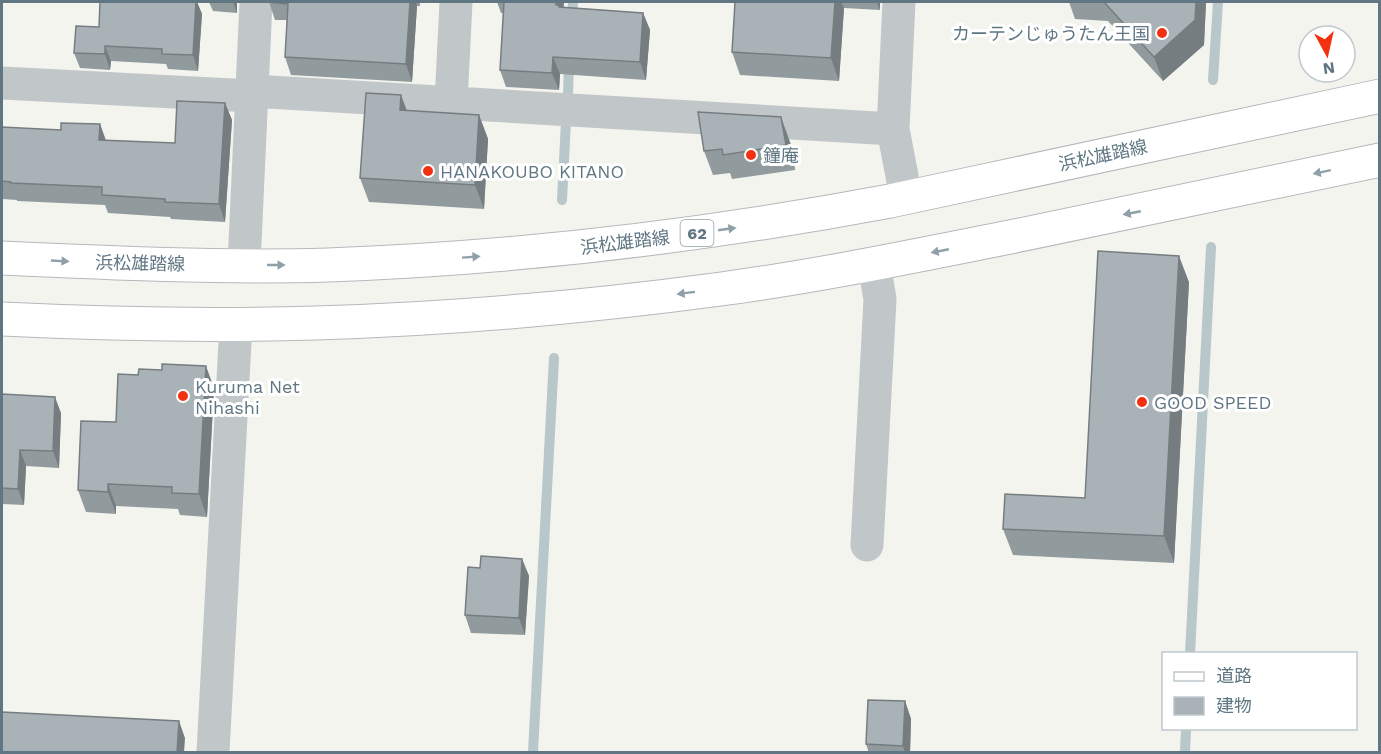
<svg xmlns="http://www.w3.org/2000/svg" width="1381" height="754" viewBox="0 0 1381 754" font-family="'Work Sans','Noto Sans JP',sans-serif">
<style>
.lines{fill:none;stroke-linecap:round;stroke-linejoin:round}
.stream{stroke:#b7c7ca;stroke-width:10}
.major-casing{stroke:#b4b9bc;stroke-width:35}
.minor{stroke:#c1c6c8;stroke-width:33}
.major{stroke:#fff;stroke-width:33}
.wall{fill:#919a9d}
.shaded-wall{fill:#767d80}
.building{fill:#a9b3b7;stroke:#767d80;stroke-width:1.5}
.oneway{fill:#90a0a8}
.poi-dot{fill:#f33111;stroke:#fff;stroke-width:2}
.labels{text-anchor:middle;dominant-baseline:central;stroke-width:6;stroke-linejoin:round;paint-order:stroke}
.shield{fill:#fff;stroke:#90a0a8;stroke-width:1.5}
.shield-label{font-size:16px;font-weight:bold;fill:#607783}
.poi-label{font-size:18px;fill:#607783;stroke:#fff;text-anchor:start}
.street-label{font-size:18px;fill:#607783;stroke:#fff}
</style>
<rect width="100%" height="100%" fill="#f4f4ef"/>
<g class="lines">
<path class="stream" d="M 572,20 L 573,2
M 1213,80 L 1218,2
M 568,95 L 569,62
M 562,200 L 566,121
M 1190,654 L 1211,247
M 533,752 L 554,358
M 1185,752 L 1186,728"/>
<defs>
<path id="major" d="M 2,258 C 110,263 219,268 328,265 C 517,258 704,236 890,201 L 1380,96
M 2,319 C 106,324 211,326 316,323 C 451,319 587,307 721,289 C 818,276 914,256 1010,237 C 1133,212 1256,186 1380,160"/>
</defs>
<use href="#major" class="major-casing"/>
<path class="minor" d="M 899,2 L 893,129 L 906,197
M 2,83 L 251,96
M 252,91 L 893,129
M 451,103 L 456,2
M 244,265 L 256,2
M 867,545 L 880,299 L 874,264
M 213,752 L 236,324"/>
<use href="#major" class="major"/>
</g>
<path class="wall" d="M 196,2 L 197,2 L 202,14 L 198,71 L 168,69 L 166,64 L 111,61 L 110,70 L 80,68 L 74,53 Z
M 209,2 L 237,2 L 237,13 L 213,11 Z
M 269,2 L 420,2 L 420,6 L 417,6 L 412,82 L 291,75 L 285,57 L 287,20 L 275,20 Z
M 497,2 L 564,2 L 563,7 L 643,13 L 650,30 L 646,80 L 560,74 L 559,90 L 506,87 L 500,70 L 503,13 L 501,13 Z
M 735,2 L 880,2 L 880,10 L 844,8 L 839,81 L 740,75 L 732,52 Z
M 1069,2 L 1206,2 L 1204,45 L 1163,81 L 1108,21 L 1075,19 Z
M 225,103 L 232,120 L 225,222 L 171,219 L 170,217 L 108,213 L 105,205 L 17,201 L 17,200 L 2,199 L 2,127 L 61,130 L 100,124 L 106,140 L 175,143 Z
M 698,112 L 790,142 L 795,170 L 732,179 L 730,173 L 713,175 L 704,151 Z
M 479,115 L 488,139 L 484,209 L 369,202 L 360,178 Z
M 1189,282 L 1174,563 L 1013,555 L 1003,529 L 1085,498 Z
M 214,388 L 207,517 L 180,515 L 178,509 L 116,506 L 116,514 L 86,512 L 78,490 L 116,422 Z
M 2,394 L 61,413 L 59,468 L 26,466 L 24,505 L 2,504 Z
M 522,559 L 529,576 L 525,635 L 471,633 L 465,615 Z
M 905,701 L 911,719 L 910,753 L 869,753 L 866,744 Z"/>
<path class="shaded-wall" d="M 196,2 L 197,2 L 202,14 L 198,71 L 193,55 Z
M 233,2 L 237,2 L 237,13 Z
M 410,2 L 416,2 L 417,6 L 412,82 L 406,64 Z
M 556,2 L 564,2 L 563,16 L 556,5 Z
M 835,2 L 841,2 L 844,8 L 839,81 L 831,58 Z
M 877,2 L 880,2 L 880,10 Z
M 1196,2 L 1206,2 L 1204,45 L 1163,81 L 1154,57 Z
M 643,13 L 650,30 L 646,80 L 640,62 Z
M 105,46 L 111,61 L 110,70 L 105,54 Z
M 553,57 L 560,74 L 559,90 L 552,73 Z
M 401,95 L 410,119 L 400,110 Z
M 225,103 L 232,120 L 225,222 L 219,204 Z
M 479,115 L 488,139 L 484,209 L 475,185 Z
M 781,117 L 790,142 L 795,170 L 786,145 Z
M 100,124 L 106,142 L 99,140 Z
M 1179,256 L 1189,282 L 1174,563 L 1164,536 Z
M 206,366 L 214,388 L 207,517 L 199,494 Z
M 55,397 L 61,413 L 59,468 L 53,451 Z
M 20,450 L 26,466 L 24,505 L 18,489 Z
M 108,484 L 116,506 L 116,514 L 108,492 Z
M 522,559 L 529,576 L 525,635 L 519,618 Z
M 905,701 L 911,719 L 910,753 L 905,753 L 903,746 Z
M 179,721 L 185,738 L 184,753 L 177,753 Z"/>
<path class="building" d="M 100,2 L 196,2 L 193,55 L 162,54 L 162,49 L 105,46 L 105,54 L 74,53 L 76,26 L 99,27 Z
M 269,2 L 410,2 L 406,64 L 285,57 L 288,4 Z
M 504,2 L 556,2 L 556,5 L 559,5 L 559,7 L 643,13 L 640,62 L 553,57 L 552,73 L 500,70 Z
M 735,2 L 835,2 L 831,58 L 732,52 Z
M 1104,2 L 1196,2 L 1195,20 L 1154,57 Z
M 366,93 L 401,95 L 400,110 L 479,115 L 475,185 L 360,178 Z
M 177,101 L 225,103 L 219,204 L 165,202 L 165,199 L 102,195 L 102,187 L 11,183 L 11,182 L 2,181 L 2,127 L 61,130 L 61,123 L 100,124 L 99,140 L 175,143 Z
M 698,112 L 781,117 L 786,145 L 723,155 L 722,149 L 704,151 Z
M 1098,251 L 1179,256 L 1164,536 L 1003,529 L 1005,494 L 1085,498 Z
M 162,364 L 206,366 L 199,494 L 172,493 L 172,487 L 108,484 L 108,492 L 78,490 L 81,421 L 116,422 L 118,374 L 138,375 L 139,369 L 162,370 Z
M 2,394 L 55,397 L 53,451 L 20,450 L 18,489 L 2,488 Z
M 481,556 L 522,559 L 519,618 L 465,615 L 468,567 L 480,568 Z
M 868,700 L 905,701 L 903,746 L 866,744 Z
M 2,712 L 179,721 L 177,753 L 2,753 Z"/>
<defs><path id="oneway-solid" d="M-6-.8H1V-3.2L6.5 0L1 3.2V.8H-6Z" transform="scale(1.5)"/></defs>
<g class="oneway">
<use href="#oneway-solid" transform="translate(1322 172) rotate(168)"/>
<use href="#oneway-solid" transform="translate(1132 213) rotate(169)"/>
<use href="#oneway-solid" transform="translate(727 229) rotate(-8)"/>
<use href="#oneway-solid" transform="translate(940 251) rotate(169)"/>
<use href="#oneway-solid" transform="translate(471 257) rotate(-4)"/>
<use href="#oneway-solid" transform="translate(60 261) rotate(3)"/>
<use href="#oneway-solid" transform="translate(276 265)"/>
<use href="#oneway-solid" transform="translate(686 293) rotate(173)"/>
</g>
<g class="poi-dot">
<circle cx="1162" cy="33" r="6"/>
<circle cx="751" cy="155" r="6"/>
<circle cx="428" cy="171" r="6"/>
<circle cx="183" cy="396" r="6"/>
<circle cx="1142" cy="402" r="6"/>
</g>
<g class="labels">
<rect class="shield" x="680.5" y="220" width="33" height="26" rx="4.5"/>
<g class="shield-label">
<text x="697" y="233">62</text>
</g>
<g class="poi-label">
<text x="1150" y="33" text-anchor="end">カーテンじゅうたん王国</text>
<text x="763" y="155">鐘庵</text>
<text x="440" y="171">HANAKOUBO KITANO</text>
<text x="195" y="386">Kuruma Net<tspan x="195" dy="21">Nihashi</tspan></text>
<text x="1154" y="402">GOOD SPEED</text>
</g>
<g class="street-label">
<text transform="translate(1103 155) rotate(-12)">浜松雄踏線</text>
<text transform="translate(625 242) rotate(-7)">浜松雄踏線</text>
<text transform="translate(140 263) rotate(1)">浜松雄踏線</text>
</g>
</g>
<rect width="1381" height="754" fill="none" stroke="#607783" stroke-width="6"/>
<rect x="1162" y="652" width="195" height="78" fill="#ffffff" stroke="#bfc9cd" stroke-width="1.5"/>
<rect x="1174" y="672" width="30" height="9" fill="#ffffff" stroke="#bfc9cd" stroke-width="1.5"/>
<text x="1216" y="682" font-size="18" fill="#607783">道路</text>
<rect x="1174" y="697" width="30" height="18" fill="#a9b3b7" stroke="#bfc9cd" stroke-width="1.5"/>
<text x="1216" y="712" font-size="18" fill="#607783">建物</text>
<g transform="translate(1327 54) rotate(172)"><circle r="28" fill="#ffffff" stroke="#bfc9cd" stroke-width="1.5"/>
<path d="M0-4.5L10 22L0 15L-10 22Z" fill="#f33111"/>
<text y="-9" font-size="16" font-weight="bold" text-anchor="middle" fill="#607783">N</text>
</g>
</svg>
